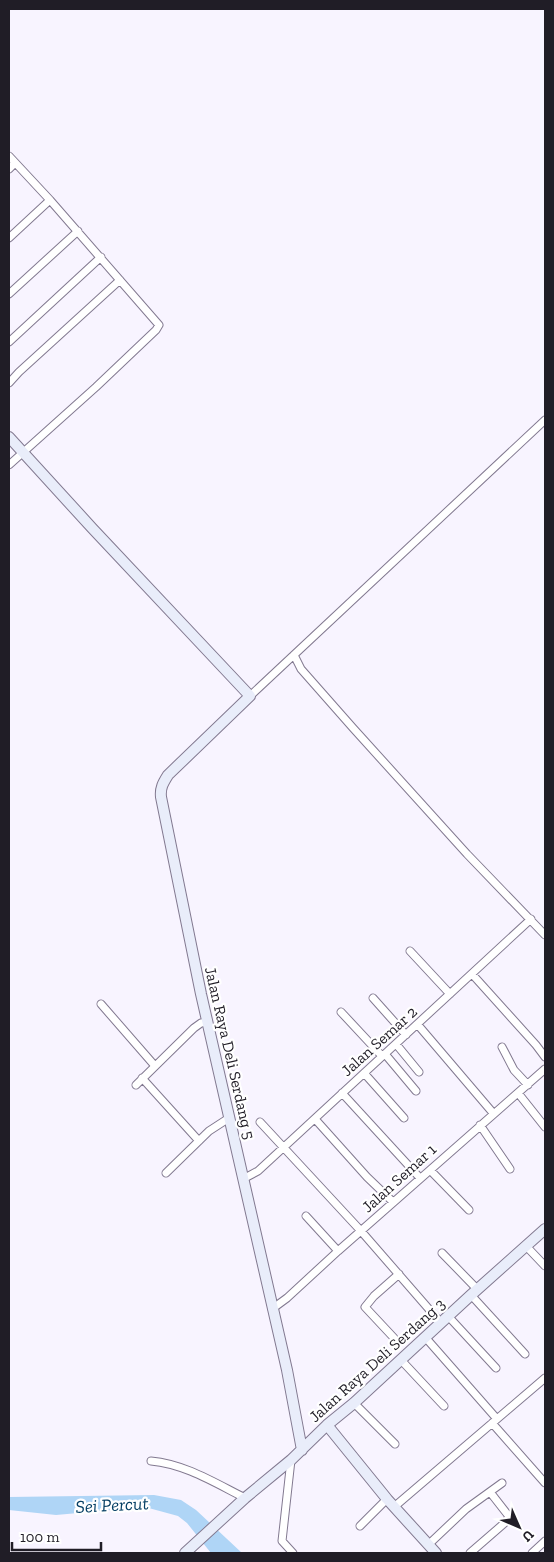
<svg xmlns="http://www.w3.org/2000/svg" width="554" height="1562" viewBox="0 0 554 1562" font-family="'Zilla Slab',serif">
<style>
.water{fill:#afd5f6}
.lines{fill:none;stroke-linecap:round;stroke-linejoin:round}
.street-casing{stroke:#827990;stroke-width:9}
.secondary-casing{stroke:#827990;stroke-width:12}
.street{stroke:#fff;stroke-width:7}
.secondary{stroke:#e9edfa;stroke-width:10}
.labels{text-anchor:middle;dominant-baseline:central;stroke-width:4.5;stroke-linejoin:round;paint-order:stroke}
.street-label{font-size:16px;fill:#201d26;stroke:#fff}
.water-label{font-size:18px;font-style:italic;fill:#053f64;stroke:#fff}
</style>
<rect width="100%" height="100%" fill="#f8f4ff"/>
<path class="water" d="M 154,1495 L 181,1500 L 196,1510 L 242,1553 L 211,1553 L 187,1523 L 178,1516 L 145,1507 L 56,1515 L 9,1510 L 9,1497 Z"/>
<g class="lines">
<defs>
<path id="street" d="M 9,156 L 50,200 L 159,325 L 156,330 L 96,387 L 9,465
M 9,169 L 15,163
M 9,238 L 50,200
M 9,294 L 78,231
M 9,342 L 101,257
M 9,383 L 19,372 L 120,280
M 294,655 L 301,669 L 353,728 L 467,854 L 545,935
M 250,696 L 545,420
M 410,951 L 450,994
M 472,974 L 536,1045 L 545,1057
M 373,998 L 406,1035
M 101,1004 L 155,1066
M 341,1012 L 382,1056
M 418,1025 L 493,1113
M 396,1044 L 419,1072
M 502,1047 L 514,1070 L 528,1085
M 385,1054 L 416,1091
M 364,1073 L 404,1118
M 142,1078 L 199,1141
M 136,1085 L 194,1028 L 201,1023 L 208,1022
M 342,1093 L 420,1178
M 518,1093 L 545,1127
M 315,1119 L 367,1177 L 393,1202
M 260,1122 L 361,1231 L 441,1323
M 480,1125 L 510,1169
M 430,1170 L 469,1210
M 166,1173 L 209,1131 L 229,1118
M 243,1179 L 258,1171 L 531,919
M 306,1216 L 338,1251
M 526,1246 L 545,1266
M 442,1253 L 477,1289
M 471,1295 L 525,1354
M 272,1309 L 287,1298 L 338,1251 L 545,1069
M 448,1316 L 496,1368
M 425,1337 L 497,1419
M 394,1338 L 365,1307 L 374,1296 L 399,1274
M 401,1360 L 444,1406
M 354,1403 L 395,1444
M 492,1423 L 545,1483
M 291,1460 L 282,1541 L 293,1553
M 151,1461 C 185,1464 215,1483 245,1498
M 394,1507 L 545,1378
M 360,1526 L 387,1499
M 428,1545 L 466,1509 L 502,1483
M 470,1553 L 508,1520 L 508,1515 L 490,1492
M 532,1553 L 545,1541"/>
<path id="secondary" d="M 9,437 L 92,528 L 250,696 L 168,775 C 163,783 160,788 161,797 L 201,994 L 287,1370 L 302,1450
M 327,1425 L 387,1499 L 436,1553
M 185,1553 L 245,1498 L 291,1460 L 327,1425 L 354,1403 L 471,1295 L 545,1229"/>
</defs>
<use href="#street" class="street-casing"/>
<use href="#secondary" class="secondary-casing"/>
<use href="#street" class="street"/>
<use href="#secondary" class="secondary"/>
</g>
<g class="labels">
<g class="street-label">
<text transform="translate(379 1041) rotate(-42)">Jalan Semar 2</text>
<text transform="translate(230 1053) rotate(77)">Jalan Raya Deli Serdang 5</text>
<text transform="translate(399 1178) rotate(-42)">Jalan Semar 1</text>
<text transform="translate(377 1360) rotate(-42)">Jalan Raya Deli Serdang 3</text>
</g>
<g class="water-label">
<text transform="translate(112 1505) rotate(-3)">Sei Percut</text>
</g>
</g>
<rect width="554" height="1562" fill="none" stroke="#201d26" stroke-width="20"/>
<g transform="translate(519 1527) rotate(135)" stroke="#ffffff" stroke-width="4" paint-order="stroke">
<path d="M0-4L9 19L0 12L-9 19Z" fill="#201d26"/>
<text y="-8" font-size="14" font-weight="bold" text-anchor="middle" fill="#201d26">U</text>
</g>
<path d="M12 1542v8h89v-8" fill="none" stroke="#201d26" stroke-width="2.5"/>
<text x="20" y="1542" font-size="15" fill="#201d26" stroke="#ffffff" stroke-width="4" paint-order="stroke">100 m</text>
</svg>
